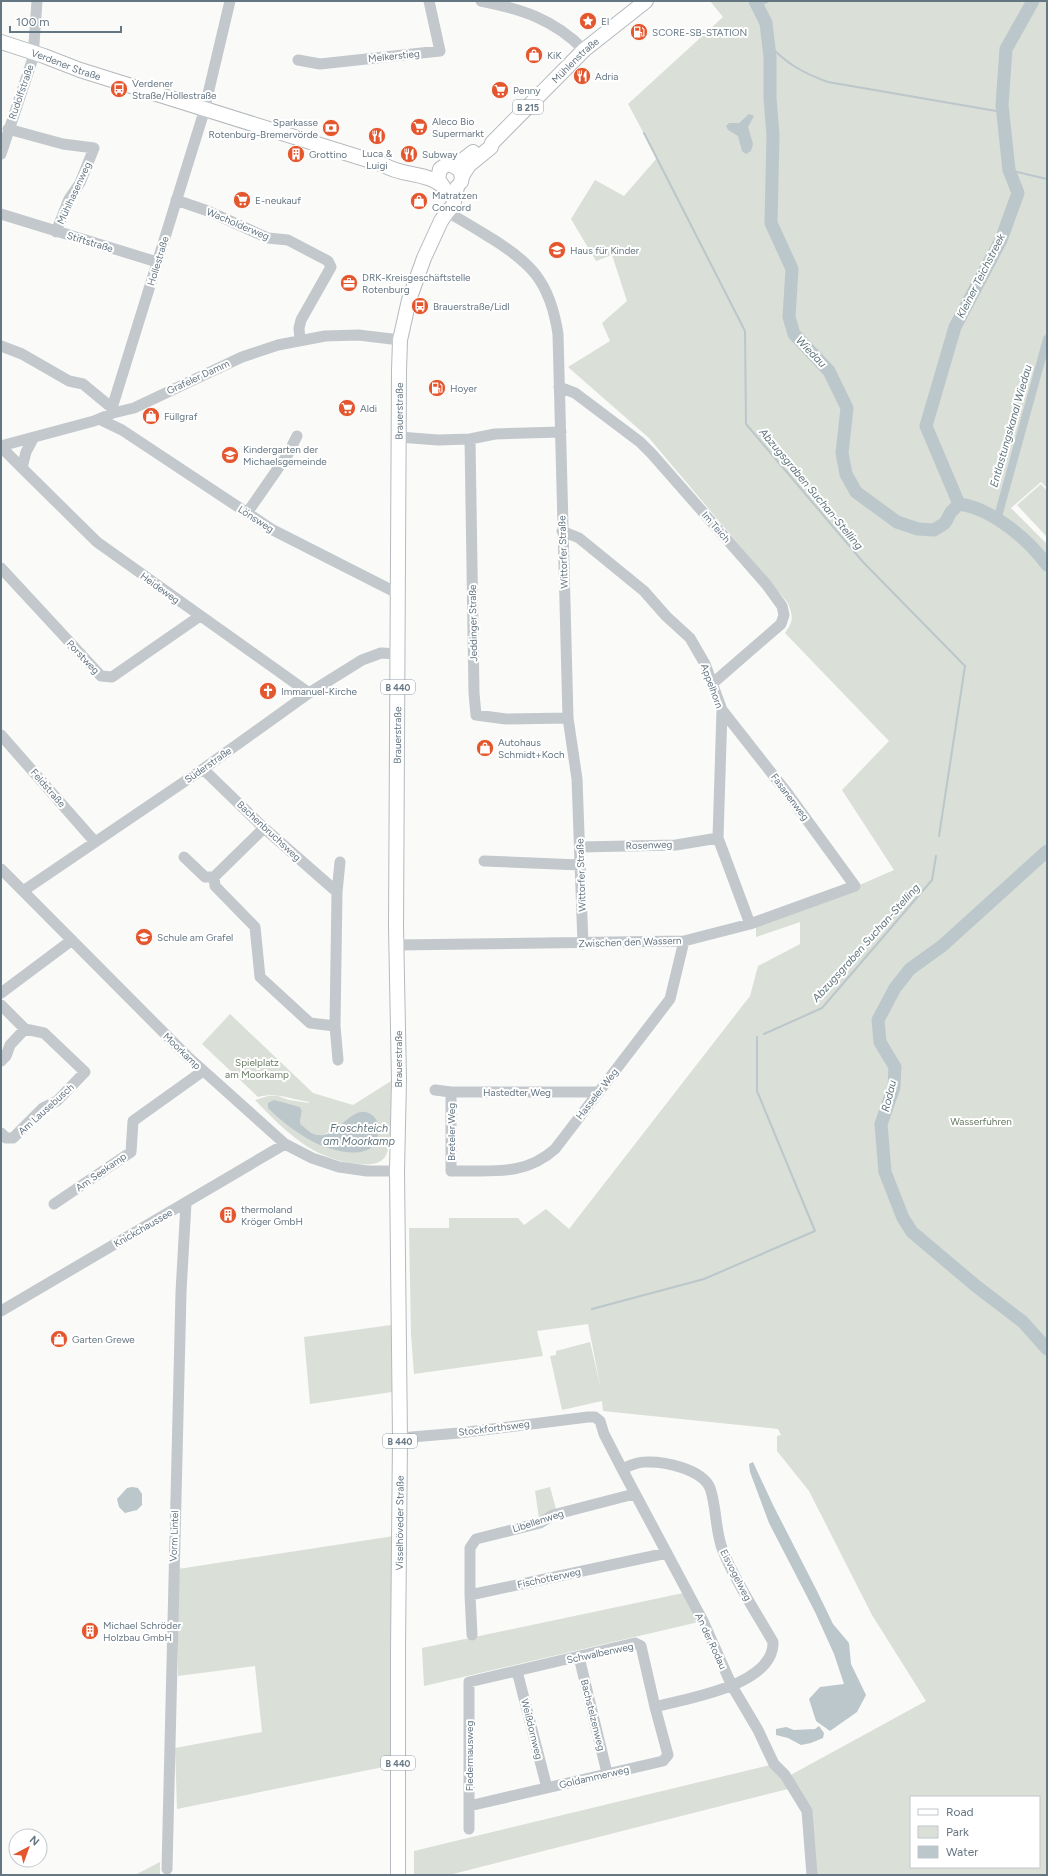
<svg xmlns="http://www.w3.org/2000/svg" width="1048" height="1876" viewBox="0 0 1048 1876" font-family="Figtree,sans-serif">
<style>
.green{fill:#dadfd7;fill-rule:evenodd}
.water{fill:#bbc7cb}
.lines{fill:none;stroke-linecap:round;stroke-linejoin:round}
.stream{stroke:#bbc7cb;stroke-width:2}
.canal{stroke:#bbc7cb;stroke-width:8}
.river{stroke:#bbc7cb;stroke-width:13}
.major-casing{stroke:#b5babe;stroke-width:16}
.minor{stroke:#c3c8cc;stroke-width:11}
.major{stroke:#fff;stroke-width:14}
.labels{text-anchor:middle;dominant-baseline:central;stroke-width:4;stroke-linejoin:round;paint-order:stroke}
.shield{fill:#fff;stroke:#939fa8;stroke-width:1}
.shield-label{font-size:9px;font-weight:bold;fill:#657683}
.poi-label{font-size:10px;fill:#657683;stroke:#fff;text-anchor:start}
.street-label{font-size:10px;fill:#657683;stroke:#fff}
.park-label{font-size:10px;fill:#687a64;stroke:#fff}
.water-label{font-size:11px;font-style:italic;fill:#60757c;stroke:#fff}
</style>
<rect width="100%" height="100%" fill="#fafaf8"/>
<path class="green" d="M 710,1 L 1047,1 L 1047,488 L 1041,482 L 1011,508 L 1047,544 L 1047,1875 L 813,1875 L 808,1811 L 787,1777 L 926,1701 L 872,1615 L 809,1491 L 777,1451 L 777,1436 L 781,1435 L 778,1429 L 603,1411 L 602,1401 L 562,1410 L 550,1356 L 556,1355 L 556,1351 L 590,1342 L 601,1389 L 588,1324 L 537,1331 L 543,1356 L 414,1374 L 411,1334 L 409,1228 L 449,1228 L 449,1218 L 518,1218 L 524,1225 L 546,1209 L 569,1229 L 750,996 L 758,966 L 800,944 L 800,922 L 756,937 L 756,926 L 800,911 L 894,870 L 842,790 L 889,741 L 785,633 C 794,620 793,617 788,603 L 649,438 L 568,367 L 610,341 L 602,323 L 627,301 L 612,255 L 596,261 L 571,219 L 595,180 L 624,196 L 657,158 L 628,104 L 723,17 ZM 911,1797 L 1039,1797 L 1039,1867 L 911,1867 Z
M 1041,484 L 1047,491 L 1047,537 L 1017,505 Z
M 230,1014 L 313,1093 L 353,1105 L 391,1081 C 390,1098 393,1145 385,1157 C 379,1165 368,1165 359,1164 C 313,1160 286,1132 255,1100 L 268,1096 L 278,1096 L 289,1100 L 309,1103 L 309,1102 C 291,1099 276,1092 258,1097 L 202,1044 ZM 278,1101 L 286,1105 L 300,1107 L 302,1111 L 300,1121 L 301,1126 L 314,1134 L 321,1136 L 340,1126 L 321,1145 L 299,1132 Z
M 391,1325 L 392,1392 L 310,1404 L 304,1337 Z
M 550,1487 L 556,1509 L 539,1518 L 535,1491 Z
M 394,1536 L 398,1764 L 177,1809 L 175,1748 L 262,1732 L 255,1666 L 178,1676 L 178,1569 Z
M 688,1592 L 703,1621 L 424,1686 L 422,1648 Z
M 774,1764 L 792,1788 L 449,1875 L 414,1875 L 414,1851 Z
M 160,1862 L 160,1875 L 135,1875 Z"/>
<path class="water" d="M 749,114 L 754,116 L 748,127 L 753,144 L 751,151 L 746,154 L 742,151 L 738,136 L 728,130 L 726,126 L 729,123 L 739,123 Z
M 274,1100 L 300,1107 L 302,1111 L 300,1121 L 301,1125 C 307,1129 312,1135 319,1135 C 338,1138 353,1101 372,1115 C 378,1119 378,1126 378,1132 C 377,1166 326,1150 308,1139 C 293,1130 280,1120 268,1108 L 268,1103 Z
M 753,1462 L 773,1505 L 817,1591 L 833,1624 L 849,1643 L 851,1664 L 866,1695 L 857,1712 L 830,1731 L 816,1721 L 809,1699 L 820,1687 L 844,1684 L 834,1654 L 815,1612 L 769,1523 L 750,1472 L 749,1464 Z
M 132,1487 L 138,1488 L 142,1494 L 142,1505 L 137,1510 L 125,1513 L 119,1507 L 117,1499 L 127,1488 Z
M 819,1726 L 824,1733 L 823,1738 L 811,1743 L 801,1745 L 788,1738 L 776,1735 L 776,1729 L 786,1727 L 794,1730 L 815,1729 Z"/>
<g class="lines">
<path class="stream" d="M 758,6 L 769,1
M 769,45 C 787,64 803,73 828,82 L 1002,112
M 644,133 L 745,331 L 746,424 L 863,562 L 965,666 L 939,836
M 1009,170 L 1047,179
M 764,1034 L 822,1008 L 932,880 L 936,856
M 592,1309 L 704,1279 L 815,1231 L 757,1091 L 757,1037"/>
<path class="canal" d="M 997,520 L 1047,339"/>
<path class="river" d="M 755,1 L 766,23 L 770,57 L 770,98 L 773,135 L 771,223 L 792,269 L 789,317 L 794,334 L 829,371 L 847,408 L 842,453 L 846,474 L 856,492 L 897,522 L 918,529 L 934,530 L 945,523 L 951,512 L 959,504 C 991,508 1028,539 1047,565
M 959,504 L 926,426 L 955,327 L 1001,240 L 1018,193 L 1009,170 L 1002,105 L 1006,49 L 1033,1
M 1047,851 L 942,946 L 910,969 L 895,988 L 878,1020 L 880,1042 L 895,1067 L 894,1087 L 881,1124 L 885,1172 L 903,1218 L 912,1232 L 976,1286 L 1023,1322 L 1047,1349"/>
<defs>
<g id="major">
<path id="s1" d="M 1,42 L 44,56 L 80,70 L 384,165 C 401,176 424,172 440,184"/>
<path d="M 452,165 L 460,170 L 462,177 L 461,182"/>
<path id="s2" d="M 462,176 L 469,165 L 491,147 L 492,143 L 584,50 L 646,1"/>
<path d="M 444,188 L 438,179 L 440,169 L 446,165 L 459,163 L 473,152"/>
<path id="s3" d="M 398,1875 L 398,1651 L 400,1438 L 397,1171 L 399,1080 L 396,927 L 399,371 L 400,340 L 409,300 L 424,258 L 441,221 L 447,212 L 453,206 L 457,187"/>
</g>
</defs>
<use href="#major" class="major-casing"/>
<path class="minor" d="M 481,1 C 521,9 554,19 584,50
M 298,60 L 320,64 L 440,51 L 429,1
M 8,129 L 63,144 L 94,148 L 80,183 L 69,199 L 56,232
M 1,154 L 33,58 L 37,1
M 176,200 L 208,211 L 268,238 L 288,240 L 328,261 L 331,267 L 301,320 L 299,328 L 300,340
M 447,212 C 460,219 473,227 486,235 C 531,262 550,281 558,334 L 568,718 L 577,779 L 583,944
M 1,214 L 157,262
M 1,346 L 22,354 L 69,381 L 83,384 L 112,408
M 559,387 L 575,393 L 640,442 L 652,454 L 766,584 L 782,606 L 784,615 L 781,624 L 713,683
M 113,413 L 112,408 L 203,115 L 230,1
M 99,419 L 122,430 L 273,530 L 397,593
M 34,437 L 26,452 L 22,468 L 97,542 L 309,693
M 399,437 L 438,440 L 470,439 L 474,693 L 476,715 L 506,719 L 568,718
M 470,439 L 495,434 L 561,432
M 1,446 L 94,421 L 113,413 L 134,408 L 242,357 L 278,345 L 325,336 L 358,335 L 400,340
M 1,447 L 22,468
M 247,513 L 288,454 L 297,436
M 562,531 L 579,538 L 644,591 L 666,616 L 690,638 L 705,664 L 722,710 L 718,838 L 750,924
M 1,568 L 101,676 L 112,677 L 200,616
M 1,735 L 95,842
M 203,769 L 264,828 L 337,892 L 335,1026 L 338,1060
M 580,847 L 676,845 L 718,838
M 184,857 L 205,877 L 214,877 L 215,886 L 255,927 L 260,977 L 310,1023 L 335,1026
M 484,861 L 580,865
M 1,869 L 187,1056 L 285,1144 L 312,1158 L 339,1167 L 367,1171 L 397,1171
M 214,877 L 264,828
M 23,891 L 203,769 L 309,693 L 362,660 L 381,653 L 398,654
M 337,892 L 340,862
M 397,945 L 684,941 L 750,924 L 855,886 L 788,794 L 722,710
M 1,993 L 72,940
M 1,1005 L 25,1029 L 44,1033 L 85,1072 L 57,1101 L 43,1108 L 13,1138 L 6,1138 L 1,1133
M 1,1061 L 6,1056 L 10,1045 L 25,1029
M 435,1090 L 451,1092 L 599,1092
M 451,1092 L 451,1171 C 490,1170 524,1177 555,1149 L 670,999 L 684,941
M 54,1204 L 131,1152 L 133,1121 L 203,1071
M 1,1311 L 285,1144
M 400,1438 L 459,1433 L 588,1417 L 595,1417 L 600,1421 L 604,1434 L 622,1469 L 703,1621 L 732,1686 L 758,1730 L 774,1764 L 785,1775 L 807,1811 L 812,1875
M 470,1595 L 470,1548 L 476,1539 L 540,1523 L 553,1515 L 634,1494
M 472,1635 L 470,1595 L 667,1553
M 579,1657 L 607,1773
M 517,1671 L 547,1788
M 469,1806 L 663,1761 L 668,1755 L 655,1707
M 469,1829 L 469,1682 L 635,1643 L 641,1646 L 655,1707 C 687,1698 774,1686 773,1642 C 756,1612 736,1583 723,1551 C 715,1532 717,1508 710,1488 C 702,1469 664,1461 645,1462 C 637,1462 629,1466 622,1469
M 167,1869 L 181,1292 L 186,1203"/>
<use href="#major" class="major"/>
</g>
<defs>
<symbol id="sight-disc" viewBox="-11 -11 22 22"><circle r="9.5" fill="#e4572e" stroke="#fff"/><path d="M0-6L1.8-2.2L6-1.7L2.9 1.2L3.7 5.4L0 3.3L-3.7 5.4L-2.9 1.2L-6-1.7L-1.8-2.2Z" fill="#fff"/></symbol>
<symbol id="fuel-disc" viewBox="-11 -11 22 22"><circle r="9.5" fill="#e4572e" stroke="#fff"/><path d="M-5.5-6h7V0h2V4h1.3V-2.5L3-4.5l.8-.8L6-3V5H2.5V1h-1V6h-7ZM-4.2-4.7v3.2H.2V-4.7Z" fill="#fff"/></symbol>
<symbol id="shop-disc" viewBox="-11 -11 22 22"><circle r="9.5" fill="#e4572e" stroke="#fff"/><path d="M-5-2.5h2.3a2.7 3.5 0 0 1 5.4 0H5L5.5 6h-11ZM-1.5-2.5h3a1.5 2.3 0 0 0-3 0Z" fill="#fff"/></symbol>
<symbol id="restaurant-disc" viewBox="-11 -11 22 22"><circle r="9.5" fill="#e4572e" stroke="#fff"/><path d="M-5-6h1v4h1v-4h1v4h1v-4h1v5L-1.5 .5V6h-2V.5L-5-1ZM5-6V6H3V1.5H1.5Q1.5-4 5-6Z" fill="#fff"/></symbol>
<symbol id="bus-disc" viewBox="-11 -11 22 22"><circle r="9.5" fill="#e4572e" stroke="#fff"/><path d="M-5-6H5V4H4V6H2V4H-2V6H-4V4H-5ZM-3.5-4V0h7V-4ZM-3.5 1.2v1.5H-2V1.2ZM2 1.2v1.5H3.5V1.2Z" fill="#fff"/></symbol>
<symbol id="supermarket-disc" viewBox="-11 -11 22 22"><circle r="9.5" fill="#e4572e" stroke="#fff"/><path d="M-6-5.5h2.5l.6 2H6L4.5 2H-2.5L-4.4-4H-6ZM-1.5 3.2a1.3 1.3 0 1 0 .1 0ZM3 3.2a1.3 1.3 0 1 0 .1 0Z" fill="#fff"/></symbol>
<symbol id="bank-disc" viewBox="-11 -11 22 22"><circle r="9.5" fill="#e4572e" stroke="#fff"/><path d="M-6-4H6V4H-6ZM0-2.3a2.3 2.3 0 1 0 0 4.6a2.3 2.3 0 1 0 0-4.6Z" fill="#fff"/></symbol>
<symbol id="building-disc" viewBox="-11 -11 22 22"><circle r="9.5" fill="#e4572e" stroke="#fff"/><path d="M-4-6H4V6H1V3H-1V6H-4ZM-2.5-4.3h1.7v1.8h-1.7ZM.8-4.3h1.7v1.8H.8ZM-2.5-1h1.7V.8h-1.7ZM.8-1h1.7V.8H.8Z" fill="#fff"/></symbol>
<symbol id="school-disc" viewBox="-11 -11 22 22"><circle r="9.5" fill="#e4572e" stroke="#fff"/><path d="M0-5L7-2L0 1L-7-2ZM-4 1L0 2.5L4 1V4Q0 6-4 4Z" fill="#fff"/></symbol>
<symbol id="office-disc" viewBox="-11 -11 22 22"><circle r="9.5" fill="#e4572e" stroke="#fff"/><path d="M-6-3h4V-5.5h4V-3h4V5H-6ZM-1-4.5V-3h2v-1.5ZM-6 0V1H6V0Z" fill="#fff"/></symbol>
<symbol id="church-disc" viewBox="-11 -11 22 22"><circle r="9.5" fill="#e4572e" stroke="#fff"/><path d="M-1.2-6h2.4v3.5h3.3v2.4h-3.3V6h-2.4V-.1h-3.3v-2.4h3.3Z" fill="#fff"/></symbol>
</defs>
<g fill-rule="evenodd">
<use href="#sight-disc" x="578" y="11" width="20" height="20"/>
<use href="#fuel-disc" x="629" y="22" width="20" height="20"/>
<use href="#shop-disc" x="524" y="45" width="20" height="20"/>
<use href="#restaurant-disc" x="572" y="66" width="20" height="20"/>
<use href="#bus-disc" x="109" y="79" width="20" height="20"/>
<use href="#supermarket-disc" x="490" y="80" width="20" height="20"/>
<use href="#supermarket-disc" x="409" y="117" width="20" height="20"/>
<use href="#bank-disc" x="321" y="118" width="20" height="20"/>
<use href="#restaurant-disc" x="367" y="126" width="20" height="20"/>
<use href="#building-disc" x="286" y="144" width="20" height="20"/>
<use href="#restaurant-disc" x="399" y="144" width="20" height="20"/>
<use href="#supermarket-disc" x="232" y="190" width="20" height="20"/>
<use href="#shop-disc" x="409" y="191" width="20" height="20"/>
<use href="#school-disc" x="547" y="240" width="20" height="20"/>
<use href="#office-disc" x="339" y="273" width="20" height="20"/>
<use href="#bus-disc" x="410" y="296" width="20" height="20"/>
<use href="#fuel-disc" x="427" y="378" width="20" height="20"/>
<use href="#supermarket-disc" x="337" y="398" width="20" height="20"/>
<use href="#shop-disc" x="141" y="406" width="20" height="20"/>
<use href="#school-disc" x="220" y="445" width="20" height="20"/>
<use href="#church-disc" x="258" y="681" width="20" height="20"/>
<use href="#shop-disc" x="475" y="738" width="20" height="20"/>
<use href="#school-disc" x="134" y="927" width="20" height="20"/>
<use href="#building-disc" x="218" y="1205" width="20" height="20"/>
<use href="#shop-disc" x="49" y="1329" width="20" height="20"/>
<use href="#building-disc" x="80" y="1621" width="20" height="20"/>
</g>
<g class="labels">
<g class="shield">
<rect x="513" y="100" width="30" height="14" rx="3"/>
<rect x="381" y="680" width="34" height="14" rx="3"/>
<rect x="383" y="1434" width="34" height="14" rx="3"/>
<rect x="381" y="1756" width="34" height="14" rx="3"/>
</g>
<g class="shield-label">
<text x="528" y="107">B 215</text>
<text x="398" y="687">B 440</text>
<text x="400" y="1441">B 440</text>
<text x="398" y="1763">B 440</text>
</g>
<g class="poi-label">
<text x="601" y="21">El</text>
<text x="652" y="32">SCORE-SB-STATION</text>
<text x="547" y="55">KiK</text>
<text x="595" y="76">Adria</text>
<text x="132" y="83">Verdener<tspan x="132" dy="12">Straße/Hollestraße</tspan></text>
<text x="513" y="90">Penny</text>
<text x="432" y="121">Aleco Bio<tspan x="432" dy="12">Supermarkt</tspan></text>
<text x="318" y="122" text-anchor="end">Sparkasse<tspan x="318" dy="12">Rotenburg-Bremervörde</tspan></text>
<text x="377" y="153" text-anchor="middle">Luca &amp;<tspan x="377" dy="12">Luigi</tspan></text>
<text x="309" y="154">Grottino</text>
<text x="422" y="154">Subway</text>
<text x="432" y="195">Matratzen<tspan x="432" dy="12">Concord</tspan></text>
<text x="255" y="200">E-neukauf</text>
<text x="570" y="250">Haus für Kinder</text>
<text x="362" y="277">DRK-Kreisgeschäftstelle<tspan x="362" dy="12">Rotenburg</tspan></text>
<text x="433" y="306">Brauerstraße/Lidl</text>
<text x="450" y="388">Hoyer</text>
<text x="360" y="408">Aldi</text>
<text x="164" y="416">Füllgraf</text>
<text x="243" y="449">Kindergarten der<tspan x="243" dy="12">Michaelsgemeinde</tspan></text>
<text x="281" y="691">Immanuel-Kirche</text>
<text x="498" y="742">Autohaus<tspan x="498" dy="12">Schmidt+Koch</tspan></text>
<text x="157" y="937">Schule am Grafel</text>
<text x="241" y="1209">thermoland<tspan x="241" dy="12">Kröger GmbH</tspan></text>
<text x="72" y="1339">Garten Grewe</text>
<text x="103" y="1625">Michael Schröder<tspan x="103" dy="12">Holzbau GmbH</tspan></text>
</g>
<g class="street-label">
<text transform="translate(394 56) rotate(-6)">Melkerstieg</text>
<text stroke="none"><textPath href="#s2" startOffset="163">Mühlenstraße</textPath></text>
<text stroke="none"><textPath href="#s1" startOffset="69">Verdener Straße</textPath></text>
<text transform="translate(21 92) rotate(-71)">Rudolfstraße</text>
<text transform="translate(74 193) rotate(-65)">Mühlhasenweg</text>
<text transform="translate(238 224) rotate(23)">Wacholderweg</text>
<text transform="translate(90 242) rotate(17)">Stiftstraße</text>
<text transform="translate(158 261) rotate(-73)">Hollestraße</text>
<text transform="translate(198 377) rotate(-25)">Grafeler Damm</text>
<text stroke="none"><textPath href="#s3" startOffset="1464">Brauerstraße</textPath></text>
<text transform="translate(256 519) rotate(33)">Lönsweg</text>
<text transform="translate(716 527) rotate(49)">Im Teich</text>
<text transform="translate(563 552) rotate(-92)">Wittorfer Straße</text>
<text transform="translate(160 588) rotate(36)">Heideweg</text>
<text transform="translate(473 623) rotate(-91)">Jeddinger Straße</text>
<text transform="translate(83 657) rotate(47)">Porstweg</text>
<text transform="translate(712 686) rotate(70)">Appelhorn</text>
<text stroke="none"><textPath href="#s3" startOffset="1140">Brauerstraße</textPath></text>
<text transform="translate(208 765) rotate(-35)">Süderstraße</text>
<text transform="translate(48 788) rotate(49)">Feldstraße</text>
<text transform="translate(790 797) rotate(53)">Fasanenweg</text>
<text transform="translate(269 831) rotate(43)">Bachenbruchsweg</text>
<text transform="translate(649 845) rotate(-2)">Rosenweg</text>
<text transform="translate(581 875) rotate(-92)">Wittorfer Straße</text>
<text transform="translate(630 942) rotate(-2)">Zwischen den Wassern</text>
<text transform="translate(182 1051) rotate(44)">Moorkamp</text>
<text transform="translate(398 1059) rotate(-90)">Brauerstraße</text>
<text x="517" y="1092">Hastedter Weg</text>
<text transform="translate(597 1094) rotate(-52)">Hasseler Weg</text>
<text transform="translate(46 1109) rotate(-42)">Am Lausebusch</text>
<text transform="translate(451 1132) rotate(-90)">Breteler Weg</text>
<text transform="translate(101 1172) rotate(-35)">Am Seekamp</text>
<text transform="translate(143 1228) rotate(-30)">Knickchaussee</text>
<text transform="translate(494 1428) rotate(-7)">Stockforthsweg</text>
<text transform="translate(538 1521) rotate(-18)">Libellenweg</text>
<text stroke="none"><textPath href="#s3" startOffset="352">Visselhöveder Straße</textPath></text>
<text transform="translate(174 1536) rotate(-88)">Vorm Lintel</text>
<text transform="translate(736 1575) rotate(63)">Eisvogelweg</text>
<text transform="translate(549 1578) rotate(-12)">Fischotterweg</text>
<text transform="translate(711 1641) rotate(65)">An der Rodau</text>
<text transform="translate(600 1653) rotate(-12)">Schwalbenweg</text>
<text transform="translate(593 1715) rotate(76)">Bachstelzenweg</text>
<text transform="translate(532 1729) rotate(76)">Weißdornweg</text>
<text transform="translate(469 1756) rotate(-90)">Fledermausweg</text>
<text transform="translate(594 1777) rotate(-13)">Goldammerweg</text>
</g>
<g class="park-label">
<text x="257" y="1062">Spielplatz<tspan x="257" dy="12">am Moorkamp</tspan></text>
<text x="981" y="1121">Wasserfuhren</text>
</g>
<g class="water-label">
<text transform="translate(981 276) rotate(-63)">Kleiner Teichstreek</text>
<text transform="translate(811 352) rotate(46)">Wiedau</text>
<text transform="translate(1011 426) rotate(-74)">Entlastungskanal Wiedau</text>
<text transform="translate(811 489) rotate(50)">Abzugsgraben Suchan-Stelling</text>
<text transform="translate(866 943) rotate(-48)">Abzugsgraben Suchan-Stelling</text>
<text transform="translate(889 1096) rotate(-76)">Rodau</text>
<text x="359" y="1128">Froschteich<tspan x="359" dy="13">am Moorkamp</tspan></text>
</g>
</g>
<rect width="1048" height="1876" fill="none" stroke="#657683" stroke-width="4"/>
<rect x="910" y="1796" width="130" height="72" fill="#ffffff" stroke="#c1c8cd"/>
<rect x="918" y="1809" width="20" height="6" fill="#ffffff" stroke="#c1c8cd"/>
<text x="946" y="1816" font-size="12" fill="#657683">Road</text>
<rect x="918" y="1826" width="20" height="12" fill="#dadfd7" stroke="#c1c8cd"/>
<text x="946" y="1836" font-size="12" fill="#657683">Park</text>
<rect x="918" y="1846" width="20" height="12" fill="#bbc7cb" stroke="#c1c8cd"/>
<text x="946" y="1856" font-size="12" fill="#657683">Water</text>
<g transform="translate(28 1848) rotate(41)"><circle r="19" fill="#ffffff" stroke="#c1c8cd"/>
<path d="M0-3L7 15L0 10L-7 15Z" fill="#e4572e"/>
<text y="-6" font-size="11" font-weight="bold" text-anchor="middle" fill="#657683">N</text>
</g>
<path d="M10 26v6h111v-6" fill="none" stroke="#657683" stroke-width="2"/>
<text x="16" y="26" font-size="12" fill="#657683" stroke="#ffffff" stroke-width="3" paint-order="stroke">100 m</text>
</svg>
